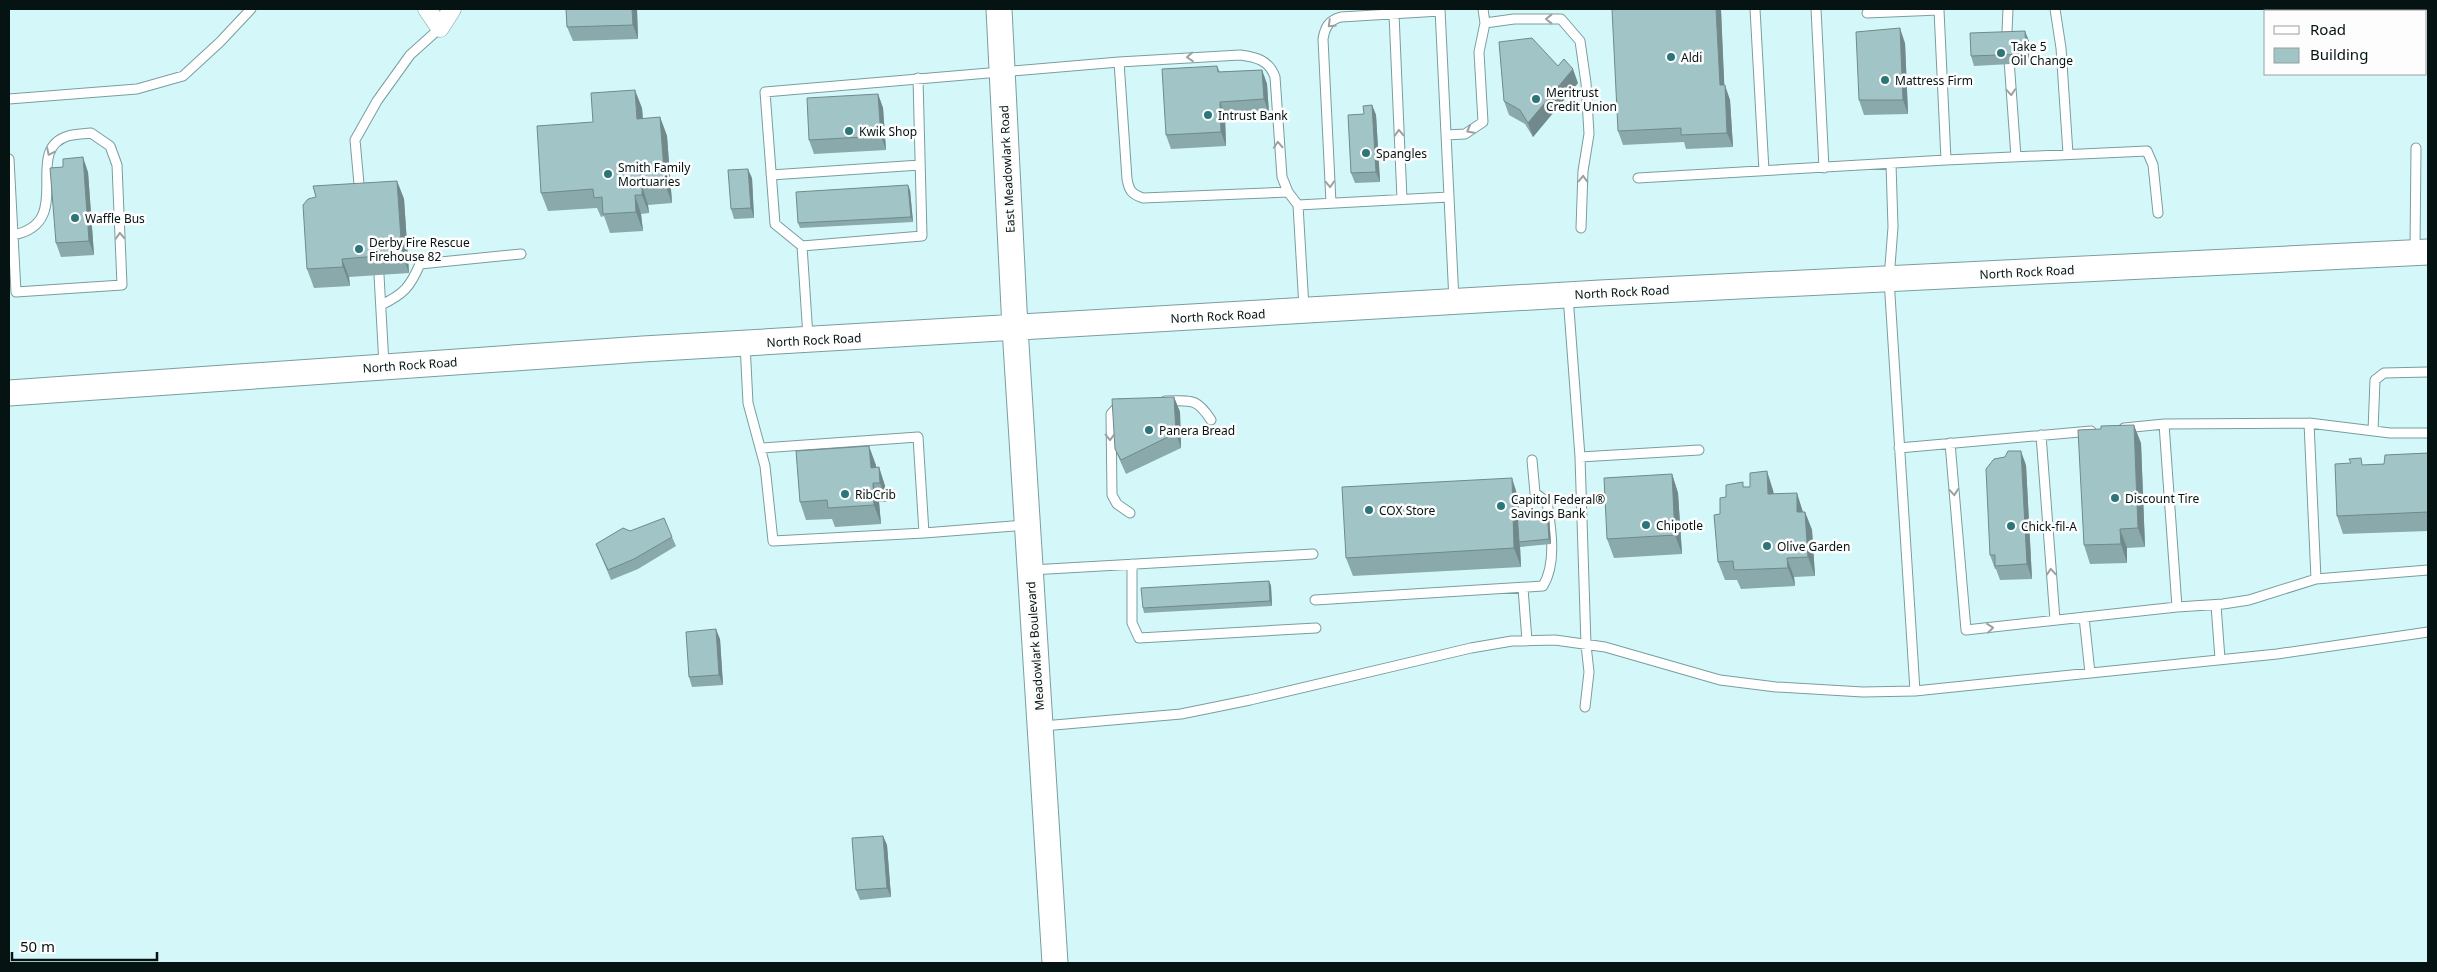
<svg xmlns="http://www.w3.org/2000/svg" width="2437" height="972" viewBox="0 0 2437 972" font-family="'Noto Sans',sans-serif">
<style>
.lines{fill:none;stroke-linecap:round;stroke-linejoin:round}
.lane-casing{stroke:#7a9d9e;stroke-width:11}
.street-casing{stroke:#7a9d9e;stroke-width:19}
.secondary-casing{stroke:#7a9d9e;stroke-width:27}
.lane{stroke:#fff;stroke-width:9}
.street{stroke:#fff;stroke-width:18}
.secondary{stroke:#fff;stroke-width:25}
.wall{fill:#8aa9aa}
.shaded-wall{fill:#71898b}
.building{fill:#a1c4c6;stroke:#71898b}
.oneway{stroke:#9ba1a1}
.poi-dot{fill:#2c767a;stroke:#fdfdfd;stroke-width:2}
.labels{text-anchor:middle;dominant-baseline:central;stroke-width:5;stroke-linejoin:round;paint-order:stroke}
.poi-label{font-size:12px;fill:#061313;stroke:#fdfdfd;text-anchor:start}
.street-label{font-size:12px;fill:#061313;stroke:#fdfdfd}
</style>
<rect width="100%" height="100%" fill="#d4f8fa"/>
<g class="lines">
<defs>
<path id="lane" d="M 1440,9 L 1454,301
M 1483,9 L 1485,23
M 1755,9 L 1764,171
M 1816,9 L 1824,168
M 2008,9 L 2007,32 L 2016,157
M 2055,9 L 2061,48 L 2068,154
M 1394,14 L 1402,199
M 1119,62 L 1240,55 C 1256,57 1269,60 1275,77 L 1282,177 L 1288,192 L 1298,205 L 1304,308
M 9,99 L 137,89 L 183,76 L 220,42 L 251,9
M 1446,135 L 1465,134 L 1483,122 L 1479,52 L 1485,23 L 1514,19 L 1561,19 L 1580,41 L 1586,83 L 1589,134 L 1583,171 L 1581,228
M 9,159 L 13,235 C 77,223 21,150 68,136 C 75,134 84,134 91,133 L 110,146 L 117,165 L 122,285 L 16,292 L 13,235 L 9,236
M 1946,160 L 2147,151 L 2153,165 L 2158,213
M 1891,164 L 1893,227 L 1889,279 L 1915,691
M 771,175 L 920,165
M 1638,178 L 1946,160 L 1939,10 L 1867,13
M 360,195 L 355,140 L 377,101 L 410,55 L 440,28
M 1331,203 L 1323,39 C 1325,27 1329,20 1341,17 L 1440,11
M 1298,205 L 1449,197
M 802,246 L 922,236 L 918,78
M 2415,250 L 2416,148
M 379,275 L 384,365
M 1568,296 L 1580,457 L 1586,645 L 1589,672 L 1585,707
M 381,305 C 404,294 410,287 420,264 L 521,254
M 808,337 L 802,246 L 775,224 L 765,92 L 1119,62 L 1127,179 C 1129,190 1131,194 1143,198 L 1288,192
M 745,344 L 748,403 L 765,466 L 773,541 L 924,533 L 918,437 L 761,448
M 1165,401 C 1191,401 1196,397 1211,420
M 1120,404 L 1111,414 L 1112,495 L 1117,504 L 1130,513
M 2309,423 L 2390,433 L 2428,433
M 2164,424 L 2309,423 L 2316,579 L 2249,600 L 2223,604 L 2177,607
M 2373,431 L 2375,380 L 2384,373 L 2428,372
M 2041,435 L 2055,620
M 1950,443 L 1966,630 L 2177,607 L 2164,424 L 2124,428
M 1899,448 L 2091,431
M 1580,457 L 1699,450
M 924,533 L 1026,525
M 1132,564 L 1132,623 L 1139,638 L 1316,628
M 1031,570 L 1313,554
M 2316,579 L 2428,570
M 1523,588 L 1527,641
M 1315,600 L 1543,586 C 1557,563 1551,528 1547,502 L 1535,493 L 1532,460
M 2216,605 L 2220,659
M 2084,617 L 2090,673
M 1043,726 L 1181,714 L 1250,700 L 1471,648 L 1512,641 L 1555,640 L 1605,647 L 1720,680 L 1776,687 L 1863,692 L 1915,691 L 2277,654 L 2428,632"/>
<path id="street" d="M 427,9 L 440,28 L 452,9"/>
<path id="secondary" d="M 999,9 L 1015,328 L 1055,963
M 9,393 L 643,349 L 1600,293 L 2428,252"/>
</defs>
<use href="#lane" class="lane-casing"/>
<use href="#street" class="street-casing"/>
<use href="#secondary" class="secondary-casing"/>
<use href="#lane" class="lane"/>
<use href="#street" class="street"/>
<use href="#secondary" class="secondary"/>
</g>
<path class="wall" d="M 566,9 L 637,9 L 638,39 L 573,41 L 567,27 Z
M 1721,10 L 1724,85 L 1730,100 L 1733,147 L 1686,149 L 1684,142 L 1623,145 L 1618,131 Z
M 2029,41 L 2029,63 L 1974,66 L 1971,56 Z
M 1905,43 L 1908,114 L 1864,115 L 1859,100 Z
M 1217,66 L 1220,72 L 1262,70 L 1267,84 L 1269,114 L 1225,116 L 1226,146 L 1171,149 L 1166,135 Z
M 1558,66 L 1578,83 L 1533,137 L 1525,124 L 1509,115 L 1504,101 Z
M 878,94 L 883,108 L 886,150 L 814,154 L 809,140 Z
M 1372,105 L 1376,115 L 1380,182 L 1355,183 L 1351,173 L 1364,114 Z
M 642,108 L 643,119 L 660,117 L 667,136 L 672,203 L 648,205 L 649,213 L 641,214 L 643,231 L 610,233 L 604,216 L 601,217 L 597,208 L 548,211 L 541,193 L 593,122 Z
M 88,172 L 94,255 L 61,257 L 56,243 Z
M 752,178 L 754,218 L 734,219 L 731,209 Z
M 397,181 L 404,199 L 409,273 L 349,277 L 350,286 L 314,288 L 307,269 Z
M 910,190 L 913,222 L 800,228 L 798,223 Z
M 1174,397 L 1180,412 L 1181,448 L 1126,474 L 1121,463 L 1115,449 Z
M 2141,443 L 2145,547 L 2127,548 L 2127,563 L 2090,564 L 2084,545 Z
M 2428,453 L 2428,531 L 2343,534 L 2337,516 L 2363,465 L 2384,464 Z
M 876,465 L 876,467 L 879,467 L 885,486 L 887,502 L 879,502 L 881,524 L 835,527 L 832,519 L 806,520 L 800,502 Z
M 2026,465 L 2032,579 L 2000,580 L 1996,569 L 1995,569 L 1990,555 Z
M 1672,474 L 1678,493 L 1682,554 L 1614,558 L 1607,539 Z
M 1773,490 L 1774,494 L 1803,512 L 1805,512 L 1812,530 L 1815,576 L 1794,577 L 1795,586 L 1741,589 L 1737,580 L 1725,580 L 1718,562 L 1720,514 L 1726,497 Z
M 1518,497 L 1519,512 L 1549,515 L 1551,544 L 1520,547 L 1520,546 L 1521,567 L 1353,576 L 1346,558 Z
M 672,537 L 676,546 L 638,569 L 611,580 L 596,544 Z
M 1269,581 L 1271,586 L 1272,606 L 1144,613 L 1143,608 Z
M 720,639 L 723,685 L 692,687 L 689,677 Z
M 883,836 L 887,845 L 891,897 L 860,900 L 856,890 Z"/>
<path class="shaded-wall" d="M 632,9 L 637,9 L 638,39 L 633,25 Z
M 1716,9 L 1720,9 L 1721,10 L 1725,100 L 1720,85 Z
M 1900,28 L 1905,43 L 1908,114 L 1903,100 Z
M 2025,31 L 2029,41 L 2029,63 L 2026,54 Z
M 1573,69 L 1578,83 L 1533,137 L 1528,123 Z
M 1262,70 L 1267,84 L 1269,114 L 1264,99 Z
M 1725,85 L 1730,100 L 1733,147 L 1727,133 Z
M 635,90 L 642,108 L 644,138 L 637,119 Z
M 878,94 L 883,108 L 886,150 L 881,136 Z
M 1220,102 L 1225,116 L 1226,146 L 1221,132 Z
M 1372,105 L 1376,115 L 1380,182 L 1376,172 Z
M 660,117 L 667,136 L 672,203 L 665,184 Z
M 83,157 L 88,172 L 94,255 L 89,241 Z
M 748,169 L 752,178 L 754,218 L 751,208 Z
M 397,181 L 404,199 L 409,273 L 402,254 Z
M 908,185 L 910,190 L 913,222 L 911,217 Z
M 642,186 L 648,205 L 649,213 L 642,195 Z
M 635,195 L 641,214 L 643,231 L 636,212 Z
M 342,259 L 349,277 L 350,286 L 343,267 Z
M 1174,397 L 1180,412 L 1181,448 L 1176,433 Z
M 2134,425 L 2141,443 L 2145,547 L 2138,528 Z
M 869,446 L 876,465 L 877,483 L 871,468 Z
M 2021,451 L 2026,465 L 2032,579 L 2027,564 Z
M 879,467 L 885,486 L 887,502 L 880,483 Z
M 1767,471 L 1773,490 L 1775,513 L 1768,494 Z
M 1672,474 L 1678,493 L 1682,554 L 1675,535 Z
M 1512,478 L 1518,497 L 1520,542 L 1519,542 L 1520,546 L 1521,567 L 1514,548 Z
M 873,483 L 879,502 L 881,524 L 874,505 Z
M 1797,493 L 1803,512 L 1797,512 Z
M 1547,510 L 1549,515 L 1551,544 L 1549,539 Z
M 1805,512 L 1812,530 L 1815,576 L 1808,557 Z
M 2120,529 L 2127,548 L 2127,563 L 2121,544 Z
M 1787,558 L 1794,577 L 1795,586 L 1788,568 Z
M 1269,581 L 1271,586 L 1272,606 L 1270,601 Z
M 716,629 L 720,639 L 723,685 L 719,675 Z
M 883,836 L 887,845 L 891,897 L 887,888 Z"/>
<path class="building" d="M 566,9 L 632,9 L 633,25 L 567,27 Z
M 1612,9 L 1716,9 L 1720,85 L 1725,85 L 1727,133 L 1681,135 L 1681,128 L 1618,131 Z
M 1900,28 L 1903,100 L 1859,100 L 1856,32 Z
M 2025,31 L 2026,54 L 1971,56 L 1970,33 Z
M 1532,38 L 1558,66 L 1564,59 L 1573,69 L 1528,123 L 1520,110 L 1504,101 L 1499,42 Z
M 1217,66 L 1218,72 L 1262,70 L 1264,99 L 1220,102 L 1221,132 L 1166,135 L 1162,69 Z
M 635,90 L 637,119 L 660,117 L 665,184 L 642,186 L 642,195 L 635,195 L 636,212 L 603,214 L 602,197 L 594,198 L 593,189 L 541,193 L 537,126 L 593,122 L 591,93 Z
M 878,94 L 881,136 L 809,140 L 807,98 Z
M 1372,105 L 1376,172 L 1351,173 L 1348,115 L 1364,114 L 1363,106 Z
M 83,157 L 89,241 L 56,243 L 50,168 L 63,167 L 63,159 Z
M 748,169 L 751,208 L 731,209 L 728,170 Z
M 397,181 L 402,254 L 342,259 L 343,267 L 307,269 L 303,205 L 308,199 L 316,197 L 313,186 Z
M 908,185 L 911,217 L 798,223 L 796,192 Z
M 1174,397 L 1176,433 L 1121,460 L 1115,449 L 1112,399 Z
M 2134,425 L 2138,528 L 2120,529 L 2121,544 L 2084,545 L 2078,430 L 2101,429 L 2101,426 Z
M 869,446 L 871,468 L 879,467 L 880,483 L 873,483 L 874,505 L 828,508 L 827,500 L 800,502 L 796,451 Z
M 2008,451 L 2021,451 L 2027,564 L 1995,566 L 1995,555 L 1990,555 L 1986,469 L 1994,459 L 2005,457 Z
M 2428,453 L 2428,512 L 2337,516 L 2335,464 L 2351,463 L 2349,459 L 2361,458 L 2362,465 L 2384,464 L 2385,455 Z
M 1767,471 L 1768,494 L 1797,493 L 1797,512 L 1805,512 L 1808,557 L 1787,558 L 1788,568 L 1734,570 L 1733,561 L 1718,562 L 1714,515 L 1720,514 L 1720,498 L 1726,497 L 1726,485 L 1743,482 L 1743,487 L 1750,487 L 1750,473 Z
M 1672,474 L 1675,535 L 1607,539 L 1604,478 Z
M 1512,478 L 1514,548 L 1346,558 L 1342,487 Z
M 1547,510 L 1549,539 L 1519,542 L 1517,512 Z
M 664,518 L 672,537 L 634,559 L 608,570 L 596,544 L 623,528 L 630,531 Z
M 1269,581 L 1270,601 L 1143,608 L 1141,588 Z
M 716,629 L 719,675 L 689,677 L 686,632 Z
M 883,836 L 887,888 L 856,890 L 852,838 Z"/>
<defs><path id="oneway-chevron" d="M-2-3.5L2.5 0L-2 3.5" fill="none" stroke-width="1.6" stroke-linecap="round" stroke-linejoin="round" transform="scale(1.25)"/></defs>
<g class="oneway">
<use href="#oneway-chevron" transform="translate(1549 19) rotate(-180)"/>
<use href="#oneway-chevron" transform="translate(1331 24) rotate(136)"/>
<use href="#oneway-chevron" transform="translate(1190 57) rotate(176)"/>
<use href="#oneway-chevron" transform="translate(2011 92) rotate(86)"/>
<use href="#oneway-chevron" transform="translate(1470 130) rotate(152)"/>
<use href="#oneway-chevron" transform="translate(1399 133) rotate(-93)"/>
<use href="#oneway-chevron" transform="translate(1278 145) rotate(-93)"/>
<use href="#oneway-chevron" transform="translate(50 152) rotate(116)"/>
<use href="#oneway-chevron" transform="translate(1583 179) rotate(-88)"/>
<use href="#oneway-chevron" transform="translate(1330 184) rotate(87)"/>
<use href="#oneway-chevron" transform="translate(120 236) rotate(-93)"/>
<use href="#oneway-chevron" transform="translate(1110 437) rotate(89)"/>
<use href="#oneway-chevron" transform="translate(1954 492) rotate(85)"/>
<use href="#oneway-chevron" transform="translate(2051 572) rotate(-94)"/>
<use href="#oneway-chevron" transform="translate(1990 628) rotate(-6)"/>
</g>
<g class="poi-dot">
<circle cx="2001" cy="53" r="5"/>
<circle cx="1671" cy="57" r="5"/>
<circle cx="1885" cy="80" r="5"/>
<circle cx="1536" cy="99" r="5"/>
<circle cx="1208" cy="115" r="5"/>
<circle cx="849" cy="131" r="5"/>
<circle cx="1366" cy="153" r="5"/>
<circle cx="608" cy="174" r="5"/>
<circle cx="75" cy="218" r="5"/>
<circle cx="359" cy="249" r="5"/>
<circle cx="1149" cy="430" r="5"/>
<circle cx="845" cy="494" r="5"/>
<circle cx="2115" cy="498" r="5"/>
<circle cx="1501" cy="506" r="5"/>
<circle cx="1369" cy="510" r="5"/>
<circle cx="1646" cy="525" r="5"/>
<circle cx="2011" cy="526" r="5"/>
<circle cx="1767" cy="546" r="5"/>
</g>
<g class="labels">
<g class="poi-label">
<text x="2011" y="46">Take 5<tspan x="2011" dy="14">Oil Change</tspan></text>
<text x="1681" y="57">Aldi</text>
<text x="1895" y="80">Mattress Firm</text>
<text x="1546" y="92">Meritrust<tspan x="1546" dy="14">Credit Union</tspan></text>
<text x="1218" y="115">Intrust Bank</text>
<text x="859" y="131">Kwik Shop</text>
<text x="1376" y="153">Spangles</text>
<text x="618" y="167">Smith Family<tspan x="618" dy="14">Mortuaries</tspan></text>
<text x="85" y="218">Waffle Bus</text>
<text x="369" y="242">Derby Fire Rescue<tspan x="369" dy="14">Firehouse 82</tspan></text>
<text x="1159" y="430">Panera Bread</text>
<text x="855" y="494">RibCrib</text>
<text x="2125" y="498">Discount Tire</text>
<text x="1511" y="499">Capitol Federal®<tspan x="1511" dy="14">Savings Bank</tspan></text>
<text x="1379" y="510">COX Store</text>
<text x="1656" y="525">Chipotle</text>
<text x="2021" y="526">Chick-fil-A</text>
<text x="1777" y="546">Olive Garden</text>
</g>
<g class="street-label">
<text transform="translate(1007 169) rotate(-93)">East Meadowlark Road</text>
<text transform="translate(2027 272) rotate(-3)">North Rock Road</text>
<text transform="translate(1622 292) rotate(-3)">North Rock Road</text>
<text transform="translate(1218 316) rotate(-3)">North Rock Road</text>
<text transform="translate(814 340) rotate(-3)">North Rock Road</text>
<text transform="translate(410 365) rotate(-4)">North Rock Road</text>
<text transform="translate(1035 646) rotate(-94)">Meadowlark Boulevard</text>
</g>
</g>
<rect width="2437" height="972" fill="none" stroke="#061313" stroke-width="20"/>
<rect x="2264" y="10" width="162" height="65" fill="#fdfdfd" stroke="#9a9f9f"/>
<rect x="2274" y="26" width="25" height="8" fill="#ffffff" stroke="#9a9f9f"/>
<text x="2310" y="35" font-size="15" fill="#061313">Road</text>
<rect x="2274" y="48" width="25" height="15" fill="#a1c4c6" stroke="#9a9f9f"/>
<text x="2310" y="60" font-size="15" fill="#061313">Building</text>
<path d="M12 952v8h145v-8" fill="none" stroke="#061313" stroke-width="2.5"/>
<text x="20" y="952" font-size="15" fill="#061313" stroke="#fdfdfd" stroke-width="4" paint-order="stroke">50 m</text>
</svg>
